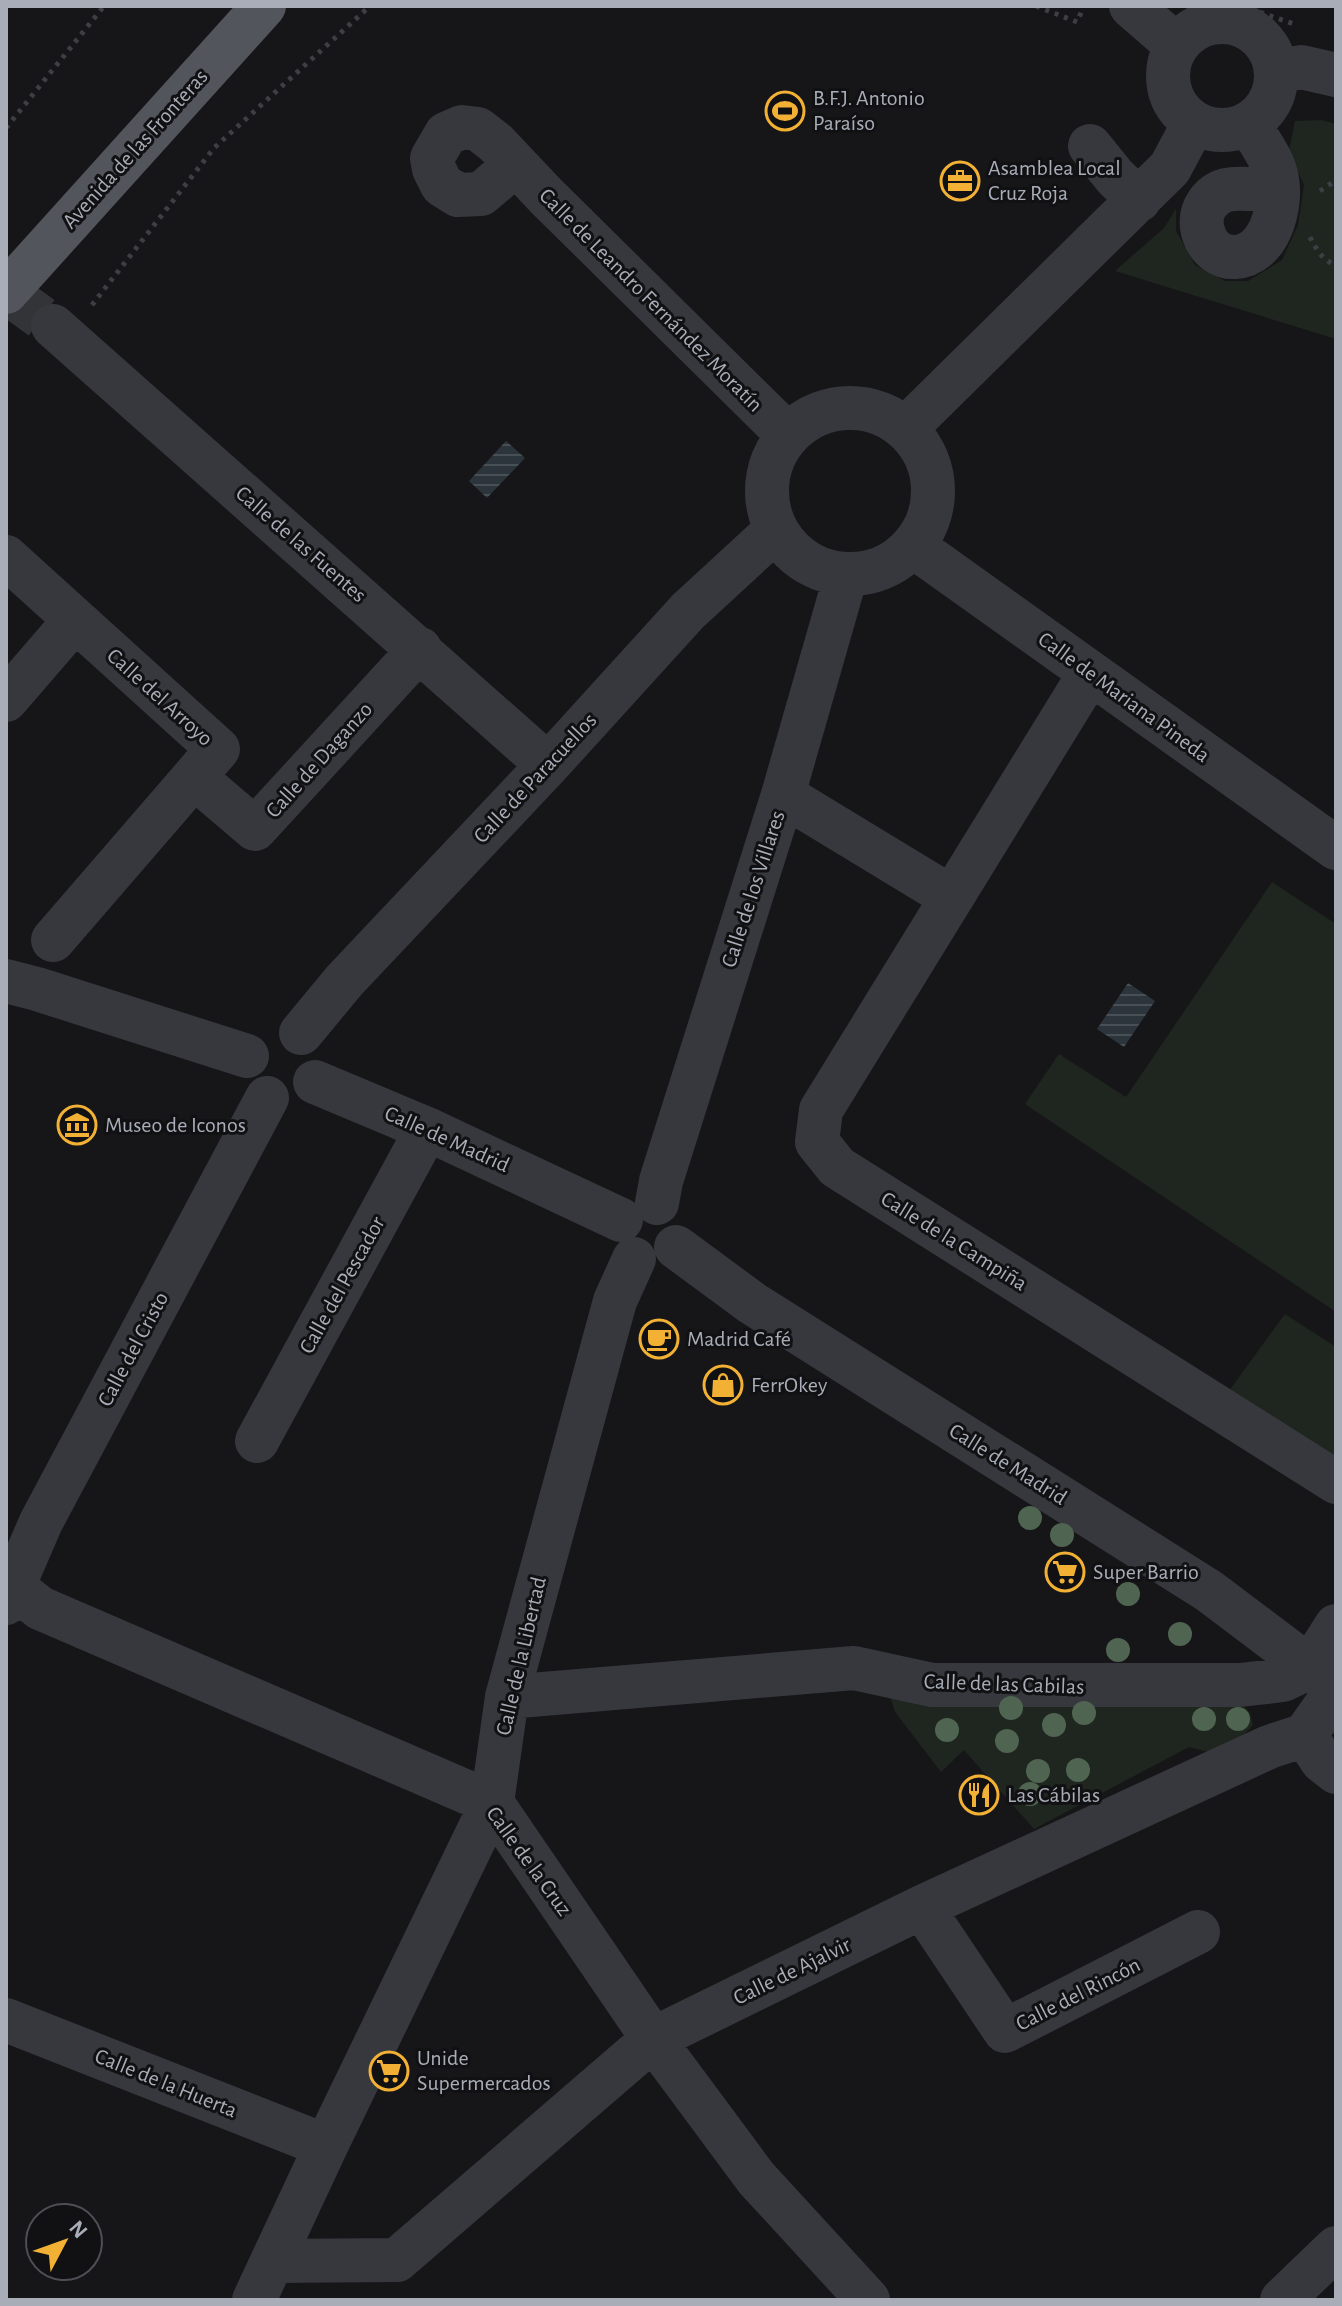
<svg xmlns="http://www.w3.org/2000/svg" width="1342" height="2306" viewBox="0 0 1342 2306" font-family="'Alegreya Sans',sans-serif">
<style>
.park{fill:#1e261f}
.water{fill:url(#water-rules)}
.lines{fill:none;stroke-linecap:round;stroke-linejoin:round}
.minor-tunnel{stroke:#333438;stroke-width:44;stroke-dasharray:44 22;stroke-linecap:butt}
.path{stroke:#3d3f44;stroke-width:5;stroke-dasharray:4 6;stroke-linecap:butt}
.minor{stroke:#37383d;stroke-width:44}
.major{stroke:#53555c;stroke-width:44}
.tree{fill:#506452}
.labels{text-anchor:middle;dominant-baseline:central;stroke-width:6;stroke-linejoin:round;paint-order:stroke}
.poi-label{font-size:22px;fill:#a8adb8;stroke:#111113;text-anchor:start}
.street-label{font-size:22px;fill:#a8adb8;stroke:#111113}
</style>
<defs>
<pattern id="water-rules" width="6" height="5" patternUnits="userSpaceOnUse" patternTransform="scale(2)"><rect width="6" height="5" fill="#2c353c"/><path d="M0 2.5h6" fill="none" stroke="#485056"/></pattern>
</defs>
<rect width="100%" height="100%" fill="#161618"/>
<path class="park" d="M 1322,120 L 1336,124 L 1336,339 L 1115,271 L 1164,228 L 1176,209 L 1176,231 L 1195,265 L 1225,281 L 1248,281 L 1282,260 L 1298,225 L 1304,185 L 1289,151 L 1295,121 Z
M 1272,882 L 1336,924 L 1336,1312 L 1025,1104 L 1059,1054 L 1126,1097 Z
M 1285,1314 L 1336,1347 L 1336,1467 L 1226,1395 Z
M 887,1687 L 1239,1701 L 1250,1713 L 1253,1725 L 1243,1736 L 1213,1753 L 1189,1747 L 1034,1829 L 964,1750 L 941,1772 L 895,1712 Z"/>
<path class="water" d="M 506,441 L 525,458 L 487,498 L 469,481 Z
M 1128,983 L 1155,1001 L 1124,1047 L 1097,1029 Z"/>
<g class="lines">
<path class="minor-tunnel" d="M 6,292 L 53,326"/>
<path class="path" d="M 1036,6 L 1077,22 L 1084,6
M 1241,6 L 1297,25
M 6,128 L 104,6
M 1320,191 L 1336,180
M 1310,237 C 1316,249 1323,261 1336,265
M 92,305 L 214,148 L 370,6"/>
<path class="minor" d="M 1131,6 L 1176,45
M1168 76a54 54 0 1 1 108 0a54 54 0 1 1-108 0Z
M 1277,72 L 1301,67 L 1336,75
M 1249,124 C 1258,140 1274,160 1277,179 C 1282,206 1270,255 1235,257 C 1208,259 1193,224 1207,204 C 1218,188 1232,188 1250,189
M 1090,146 L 1115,177 L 1139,200
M 515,165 L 481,194 L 458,195 L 442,185 L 434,169 L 432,158 L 446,134 L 462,127 L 478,129 L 496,143 L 546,196 L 788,435
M 53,326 L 548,765
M767 491a83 83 0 1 1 166 0a83 83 0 1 1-166 0Z
M 905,429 L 1170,168 L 1194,123
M 913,546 L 1336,848
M 6,557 L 218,749 L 53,940
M 1090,673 L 821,1110 L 817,1142 L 837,1167 L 1336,1482
M 6,700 L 75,620
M 194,777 L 255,829 L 420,649
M 783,795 L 951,897
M 6,981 L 37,989 L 247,1056
M 301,1033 L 344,981 L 548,765 L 688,611 L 776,530
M 315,1082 L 427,1129 L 621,1220
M 657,1203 L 661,1181 L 783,795 L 846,575
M 676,1247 L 752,1303 L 1209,1591 L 1331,1683
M 257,1441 L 427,1129
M 6,1581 L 40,1608 L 492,1803 L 653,2039 L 756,2178 L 868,2300
M 6,1603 L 41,1522 L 267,1098
M 507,1697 L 854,1668 L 932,1685 L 1240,1685 L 1283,1680 L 1310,1667 L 1336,1626
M 1305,1735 L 1322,1761 L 1336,1772
M 922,1907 L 1005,2031 L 1198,1932
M 6,2020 L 326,2146
M 272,2261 L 397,2260 L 653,2039 L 922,1907 L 1269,1747 L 1305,1735 L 1336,1691
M 254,2300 L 326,2146 L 492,1803 L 507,1697 L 615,1301 L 634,1259
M 1282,2300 L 1336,2248"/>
<path class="major" d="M 6,292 L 264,6"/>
</g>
<g class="tree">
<circle cx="1030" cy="1518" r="12"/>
<circle cx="1062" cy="1535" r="12"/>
<circle cx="1128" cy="1594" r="12"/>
<circle cx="1180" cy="1634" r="12"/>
<circle cx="1118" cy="1650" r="12"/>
<circle cx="1011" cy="1708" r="12"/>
<circle cx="1084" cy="1713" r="12"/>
<circle cx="1204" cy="1719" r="12"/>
<circle cx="1238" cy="1719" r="12"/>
<circle cx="1054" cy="1725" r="12"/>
<circle cx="947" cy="1730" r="12"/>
<circle cx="1007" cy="1741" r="12"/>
<circle cx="1078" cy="1770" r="12"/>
<circle cx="1038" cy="1771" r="12"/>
<circle cx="1030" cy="1794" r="12"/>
</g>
<defs>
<symbol id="stadium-ring" viewBox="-11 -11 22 22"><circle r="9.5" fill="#111113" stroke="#f2b134" stroke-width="1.5"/><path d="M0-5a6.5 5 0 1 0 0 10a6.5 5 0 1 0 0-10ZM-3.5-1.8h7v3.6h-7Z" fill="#f2b134"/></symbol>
<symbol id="office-ring" viewBox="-11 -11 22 22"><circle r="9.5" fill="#111113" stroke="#f2b134" stroke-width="1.5"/><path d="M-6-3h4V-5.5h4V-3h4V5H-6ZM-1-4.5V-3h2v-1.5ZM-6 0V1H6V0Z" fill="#f2b134"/></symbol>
<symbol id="museum-ring" viewBox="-11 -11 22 22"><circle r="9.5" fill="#111113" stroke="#f2b134" stroke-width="1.5"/><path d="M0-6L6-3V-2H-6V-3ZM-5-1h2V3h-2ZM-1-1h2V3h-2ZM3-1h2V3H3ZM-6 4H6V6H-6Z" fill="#f2b134"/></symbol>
<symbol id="cafe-ring" viewBox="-11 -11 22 22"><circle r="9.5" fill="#111113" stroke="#f2b134" stroke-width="1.5"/><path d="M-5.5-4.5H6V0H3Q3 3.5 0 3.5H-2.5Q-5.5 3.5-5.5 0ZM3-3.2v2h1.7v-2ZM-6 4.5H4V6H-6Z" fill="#f2b134"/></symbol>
<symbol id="shop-ring" viewBox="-11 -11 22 22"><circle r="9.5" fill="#111113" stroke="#f2b134" stroke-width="1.5"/><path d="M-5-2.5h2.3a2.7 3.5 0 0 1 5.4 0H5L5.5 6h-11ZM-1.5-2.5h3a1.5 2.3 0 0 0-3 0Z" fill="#f2b134"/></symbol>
<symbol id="supermarket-ring" viewBox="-11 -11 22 22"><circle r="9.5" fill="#111113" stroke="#f2b134" stroke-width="1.5"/><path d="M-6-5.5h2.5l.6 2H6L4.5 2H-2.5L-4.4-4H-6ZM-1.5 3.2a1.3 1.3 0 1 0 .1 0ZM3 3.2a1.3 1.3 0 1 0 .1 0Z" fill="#f2b134"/></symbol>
<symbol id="restaurant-ring" viewBox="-11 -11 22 22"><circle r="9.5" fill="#111113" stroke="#f2b134" stroke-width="1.5"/><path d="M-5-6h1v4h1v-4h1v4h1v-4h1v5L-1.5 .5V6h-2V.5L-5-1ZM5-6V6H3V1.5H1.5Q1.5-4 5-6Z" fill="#f2b134"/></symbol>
</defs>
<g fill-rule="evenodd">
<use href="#stadium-ring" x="763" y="89" width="44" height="44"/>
<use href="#office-ring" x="938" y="159" width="44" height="44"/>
<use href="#museum-ring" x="55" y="1103" width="44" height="44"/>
<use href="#cafe-ring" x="637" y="1317" width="44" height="44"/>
<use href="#shop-ring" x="701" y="1363" width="44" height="44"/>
<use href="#supermarket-ring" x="1043" y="1550" width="44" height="44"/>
<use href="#restaurant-ring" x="957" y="1773" width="44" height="44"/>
<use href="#supermarket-ring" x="367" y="2049" width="44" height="44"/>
</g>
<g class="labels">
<g class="poi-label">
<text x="813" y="98">B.F.J. Antonio<tspan x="813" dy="25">Paraíso</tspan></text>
<text x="988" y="168">Asamblea Local<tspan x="988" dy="25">Cruz Roja</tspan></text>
<text x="105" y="1125">Museo de Iconos</text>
<text x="687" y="1339">Madrid Café</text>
<text x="751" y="1385">FerrOkey</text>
<text x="1093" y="1572">Super Barrio</text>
<text x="1007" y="1795">Las Cábilas</text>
<text x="417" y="2058">Unide<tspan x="417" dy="25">Supermercados</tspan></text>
</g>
<g class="street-label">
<text transform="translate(135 149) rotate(-48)">Avenida de las Fronteras</text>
<text transform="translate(651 300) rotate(45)">Calle de Leandro Fernández Moratín</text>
<text transform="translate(301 544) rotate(41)">Calle de las Fuentes</text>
<text transform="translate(160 697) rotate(42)">Calle del Arroyo</text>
<text transform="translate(1124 697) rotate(36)">Calle de Mariana Pineda</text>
<text transform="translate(319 760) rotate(-48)">Calle de Daganzo</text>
<text transform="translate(535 778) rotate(-47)">Calle de Paracuellos</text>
<text transform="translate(753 889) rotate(-72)">Calle de los Villares</text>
<text transform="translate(447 1139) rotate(24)">Calle de Madrid</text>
<text transform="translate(954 1241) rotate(32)">Calle de la Campiña</text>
<text transform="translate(342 1285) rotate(-61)">Calle del Pescador</text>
<text transform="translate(133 1349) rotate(-62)">Calle del Cristo</text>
<text transform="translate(1008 1464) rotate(32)">Calle de Madrid</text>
<text transform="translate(521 1656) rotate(-77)">Calle de la Libertad</text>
<text transform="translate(1004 1684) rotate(2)">Calle de las Cabilas</text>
<text transform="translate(529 1861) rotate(54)">Calle de la Cruz</text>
<text transform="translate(792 1971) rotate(-26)">Calle de Ajalvir</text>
<text transform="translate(1078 1994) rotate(-27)">Calle del Rincón</text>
<text transform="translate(166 2083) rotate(22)">Calle de la Huerta</text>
</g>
</g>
<rect width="1342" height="2306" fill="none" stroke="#a8adb8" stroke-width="16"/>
<g transform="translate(64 2242) rotate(49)"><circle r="38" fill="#111113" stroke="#4d4f55" stroke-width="2"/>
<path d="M0-6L14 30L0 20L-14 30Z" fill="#f2b134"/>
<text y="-12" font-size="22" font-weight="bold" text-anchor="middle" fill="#a8adb8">N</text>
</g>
</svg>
